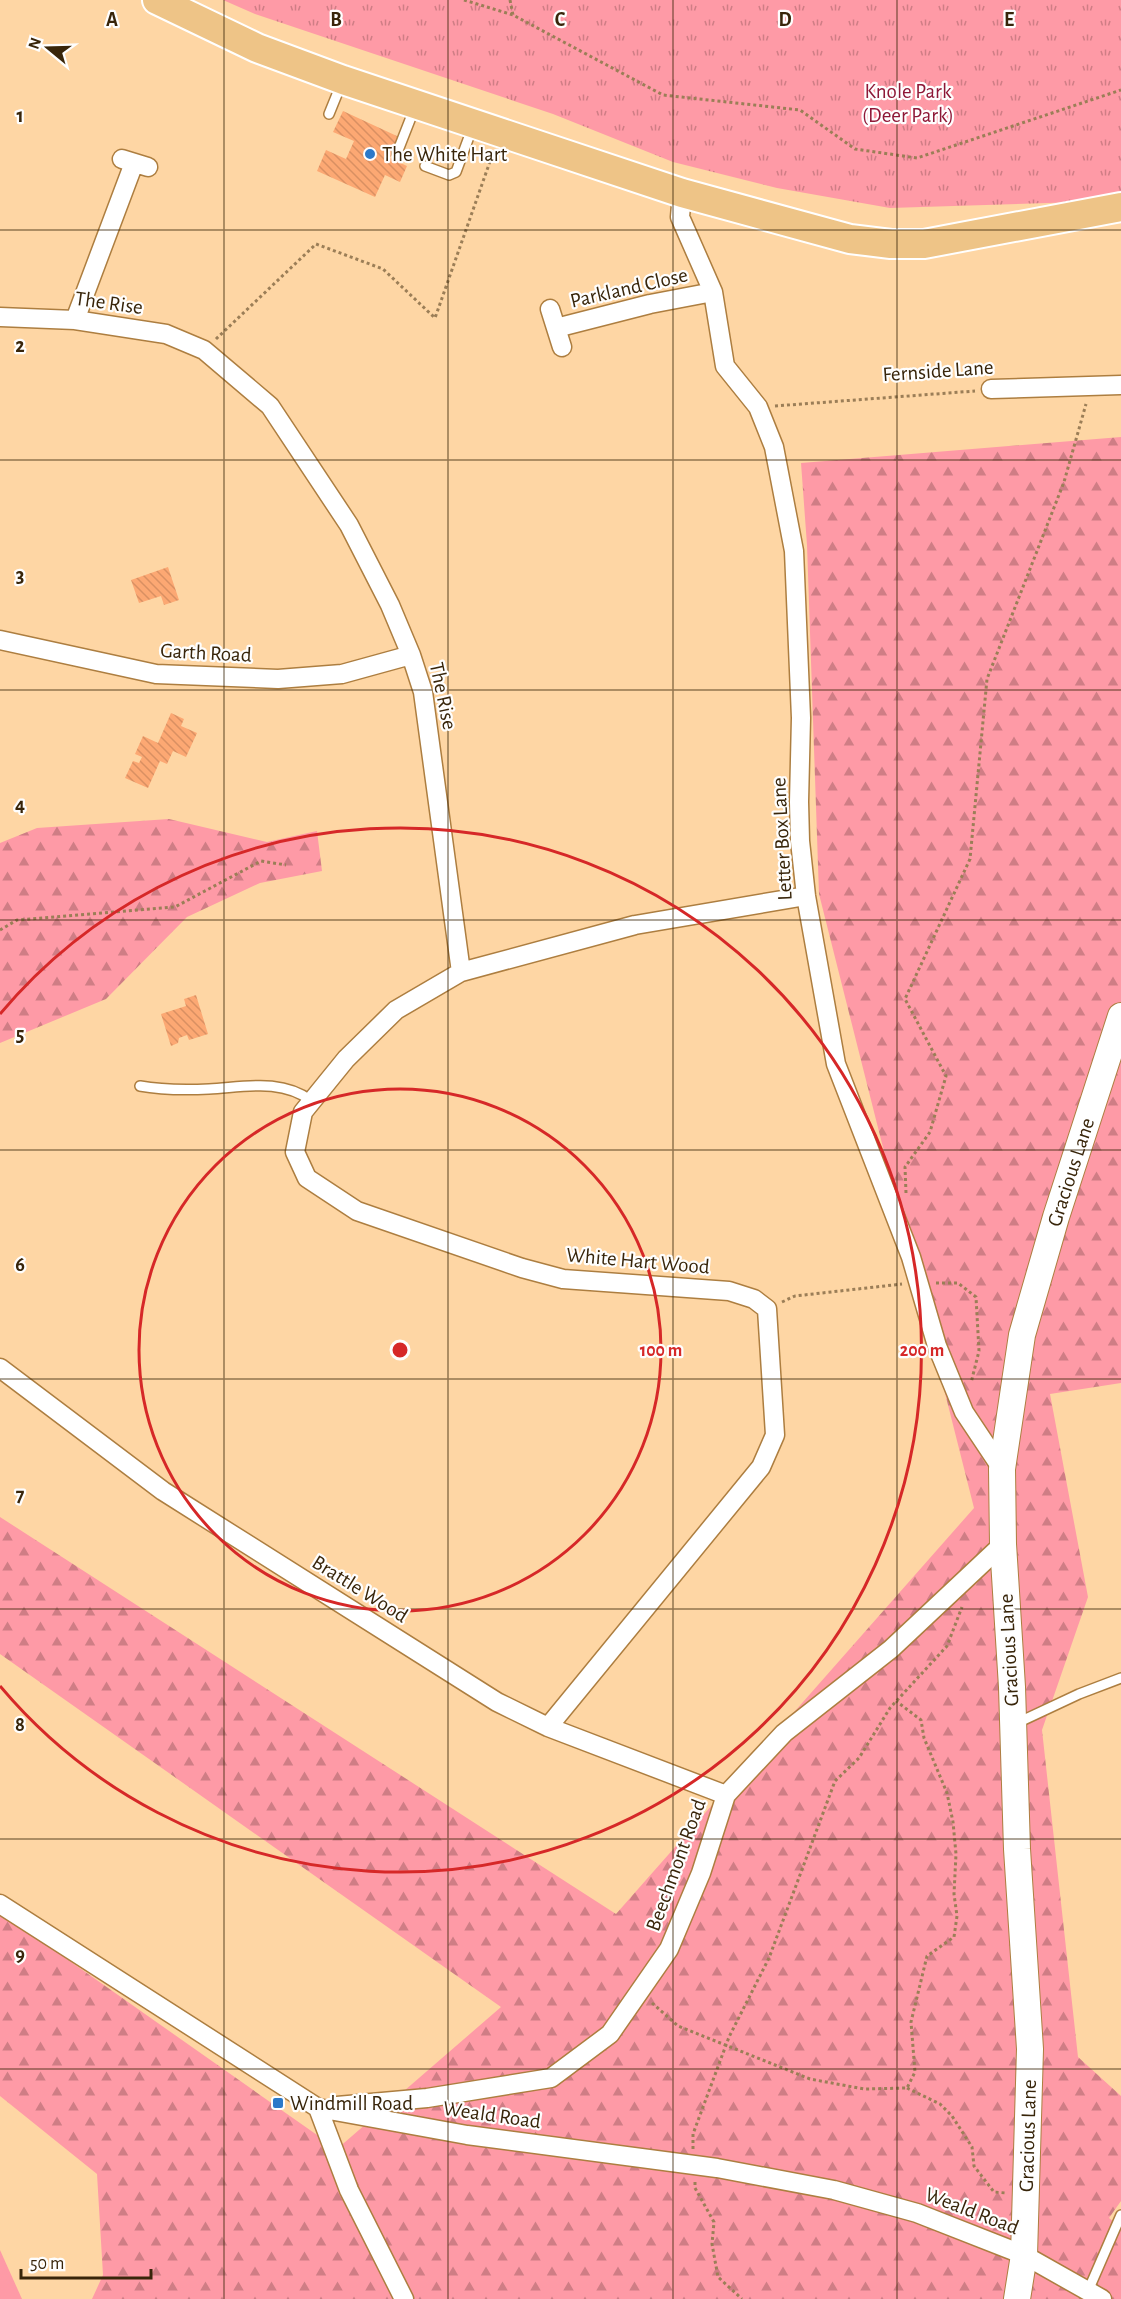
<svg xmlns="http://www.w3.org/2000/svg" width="1121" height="2299" viewBox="0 0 1121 2299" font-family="'Alegreya Sans',sans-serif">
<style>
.forest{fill:url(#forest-firs)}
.park{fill:url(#park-tufts)}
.pitch{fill:#fe9aa6}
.building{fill:url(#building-back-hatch)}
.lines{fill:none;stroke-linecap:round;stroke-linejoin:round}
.lane-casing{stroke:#ad7e40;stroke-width:12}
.street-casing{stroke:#ad7e40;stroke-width:21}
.secondary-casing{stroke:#ad7e40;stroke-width:28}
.primary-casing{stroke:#fff;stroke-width:32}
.path{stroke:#9b7e57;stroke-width:3;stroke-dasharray:3 3;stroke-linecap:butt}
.lane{stroke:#fff;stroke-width:9}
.street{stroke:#fff;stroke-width:18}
.secondary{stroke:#fff;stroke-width:26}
.primary{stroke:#eec487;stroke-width:28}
.grid{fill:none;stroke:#38250a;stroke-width:1.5;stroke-opacity:0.55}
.ring{fill:none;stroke:#d62828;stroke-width:3}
.poi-dot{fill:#2c79c9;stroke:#fefefe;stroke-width:2}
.labels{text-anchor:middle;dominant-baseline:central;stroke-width:4.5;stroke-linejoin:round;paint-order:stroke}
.park-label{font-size:21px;fill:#8e1837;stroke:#fefefe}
.poi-label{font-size:21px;fill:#38250a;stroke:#fefefe;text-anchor:start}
.street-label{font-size:21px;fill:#38250a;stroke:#fefefe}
.grid-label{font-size:20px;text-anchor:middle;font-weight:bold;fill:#38250a;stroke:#fefefe;stroke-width:4.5;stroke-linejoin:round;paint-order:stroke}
.centre{fill:#d62828;stroke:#fefefe;stroke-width:3}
.ring-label{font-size:18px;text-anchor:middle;font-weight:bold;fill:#d62828;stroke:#fefefe;stroke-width:4.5;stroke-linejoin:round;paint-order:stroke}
</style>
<defs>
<pattern id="forest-firs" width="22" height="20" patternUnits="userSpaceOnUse" patternTransform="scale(1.5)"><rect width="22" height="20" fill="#fe9aa6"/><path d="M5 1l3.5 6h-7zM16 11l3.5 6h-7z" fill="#cf7d85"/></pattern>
<pattern id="park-tufts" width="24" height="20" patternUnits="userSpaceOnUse" patternTransform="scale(1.5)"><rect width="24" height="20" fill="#fe9aa6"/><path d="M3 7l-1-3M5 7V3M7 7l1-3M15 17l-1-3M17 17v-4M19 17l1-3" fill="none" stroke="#cf7d85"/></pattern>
<pattern id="building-back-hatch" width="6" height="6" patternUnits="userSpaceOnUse" patternTransform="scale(1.5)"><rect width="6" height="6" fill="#fca873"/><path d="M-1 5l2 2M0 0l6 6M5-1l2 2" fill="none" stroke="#d99062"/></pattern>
</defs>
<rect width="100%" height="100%" fill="#fed6a4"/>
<path class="forest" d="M 1121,437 L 1121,1383 L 1050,1394 L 1088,1597 L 1042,1730 L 1078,2057 L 1121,2096 L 1121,2201 L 1109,2218 L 1121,2228 L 1121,2299 L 92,2299 L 103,2275 L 97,2174 L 0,2096 L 0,1912 L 337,2149 L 501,2007 L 0,1654 L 0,1517 L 616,1914 L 974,1508 L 819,894 L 807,545 L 801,463 Z
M 169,819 L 267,842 L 317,831 L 322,871 L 260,883 L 187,917 L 106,999 L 0,1043 L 0,843 L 37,828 Z"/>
<path class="park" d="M 223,0 L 1121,0 L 1121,199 L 1111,201 L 890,208 L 777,188 L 673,162 L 553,114 L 255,14 Z"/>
<path class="pitch" d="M 0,2250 L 22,2299 L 0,2299 Z"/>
<path class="building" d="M 343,111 L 399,137 L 390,158 L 407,166 L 400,182 L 385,175 L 375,197 L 317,171 L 326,150 L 346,159 L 354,141 L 333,132 Z
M 168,567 L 179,600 L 164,605 L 161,596 L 139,603 L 131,580 Z
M 171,713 L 184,719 L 181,726 L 197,733 L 186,757 L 173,751 L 167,764 L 160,761 L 148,788 L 125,778 L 133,761 L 139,763 L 142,757 L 135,754 L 143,736 L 158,743 Z
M 196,995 L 208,1034 L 189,1040 L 187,1035 L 179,1038 L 178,1043 L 171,1046 L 161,1014 L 186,1006 L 184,999 Z"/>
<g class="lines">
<defs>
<path id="lane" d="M 329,114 L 342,82
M 397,153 L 415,107
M 425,166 L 449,175 L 456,172 L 473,126
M 140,1086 C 162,1090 187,1090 209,1089 C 245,1087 281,1078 312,1101
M 1015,1724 L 1079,1694 L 1121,1678
M 1088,2291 L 1121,2215"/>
<path id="street" d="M 122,159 L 148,167
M 682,193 L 680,217 L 713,292 L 725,366 L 758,407 L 774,447 L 794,551 L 801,718 L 799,802 L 800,841 L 806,896 L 836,1064 L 911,1257 L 937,1346 L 964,1412 L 1002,1469
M 550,309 L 562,347
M 0,317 L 75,320 L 166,334 L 204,350 L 270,406 L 349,525 L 390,605 L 411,655 L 423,692 L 461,972
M 75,320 L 134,163
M 556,328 L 650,304 L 713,292
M 991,389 L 1121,385
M 0,640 L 156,674 L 278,679 L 342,674 L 411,655
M 0,1368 L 163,1491 L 497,1702 L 548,1727 L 726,1795
M 548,1727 L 761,1467 L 775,1435 L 767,1309 L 754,1299 L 729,1291 L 563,1279 L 522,1268 L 357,1211 L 307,1178 L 295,1152 L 303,1112 L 346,1059 L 396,1010 L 461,972 L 635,925 L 806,896
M 0,1904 L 318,2108 L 467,2135 L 717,2168 L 834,2190 L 917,2213 L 1024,2255 L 1102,2299
M 337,2106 L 427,2098 L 551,2078 L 610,2034 L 669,1949 L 701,1873 L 726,1795 L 784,1733 L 891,1649 L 1003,1544
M 318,2108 L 349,2190 L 404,2299"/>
<g id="secondary">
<path id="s1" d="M 1017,2299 L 1024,2255 L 1030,2049 L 1017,1849 L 1012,1687 L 1003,1544 L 1002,1469 L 1022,1335 L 1056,1217 L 1121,1016"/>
</g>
<path id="primary" d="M 157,0 L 257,48 L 343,80 L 682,193 L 850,239 L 891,244 L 924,244 L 1121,207"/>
</defs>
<use href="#lane" class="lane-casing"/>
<use href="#street" class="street-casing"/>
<use href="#secondary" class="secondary-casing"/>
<use href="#primary" class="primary-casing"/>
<path class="path" d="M 464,0 L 513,15 L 663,95 L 800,110 L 855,149 L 917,158 L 1121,90
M 510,0 L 513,15
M 216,339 L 316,244 L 383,269 L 435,318 L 493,153
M 775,406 L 975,391
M 0,930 L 17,920 L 175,907 L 261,861 L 286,865
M 906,1193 L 905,1167 L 930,1132 L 946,1076 L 905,999 L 970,859 L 987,679 L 1064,482 L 1086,404
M 936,1283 L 958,1283 L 976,1297 L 979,1351 L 971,1383
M 782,1302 L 795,1296 L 902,1284
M 652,2003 L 678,2026 L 810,2079 L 864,2089 L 907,2088 L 915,2072 L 911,2022 L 927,1956 L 954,1937 L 957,1916 L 954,1894 L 956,1854 L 953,1822 L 947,1793 L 924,1738 L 921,1720 L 896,1701
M 907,2088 L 940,2104 L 952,2116 L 972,2147 L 974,2166 L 994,2192 L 1006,2193
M 693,2149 L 693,2134 L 729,2037 L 769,1958 L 835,1781 L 859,1758 L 890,1708 L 947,1646 L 962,1607
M 695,2182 L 695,2188 L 714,2222 L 712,2244 L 718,2277 L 742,2299"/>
<use href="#lane" class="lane"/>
<use href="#street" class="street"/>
<use href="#secondary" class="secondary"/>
<use href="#primary" class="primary"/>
</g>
<path class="grid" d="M 224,0 L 224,2299M 448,0 L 448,2299M 673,0 L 673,2299M 897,0 L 897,2299M 0,230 L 1121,230M 0,460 L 1121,460M 0,690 L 1121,690M 0,920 L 1121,920M 0,1150 L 1121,1150M 0,1379 L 1121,1379M 0,1609 L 1121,1609M 0,1839 L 1121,1839M 0,2069 L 1121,2069"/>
<g class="ring">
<circle cx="400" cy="1350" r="261"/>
<path d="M0 1014A522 522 0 1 1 0 1686"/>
</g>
<g class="poi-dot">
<circle cx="370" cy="154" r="6"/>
<rect x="272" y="2097" width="12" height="12" rx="3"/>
</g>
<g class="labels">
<g class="park-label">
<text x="908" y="91">Knole Park<tspan x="908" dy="24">(Deer Park)</tspan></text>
</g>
<g class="poi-label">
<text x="382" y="154">The White Hart</text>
<text x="290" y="2103">Windmill Road</text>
</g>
<g class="street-label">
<text transform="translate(629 288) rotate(-13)">Parkland Close</text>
<text transform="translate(109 303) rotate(8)">The Rise</text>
<text transform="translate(938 371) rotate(-4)">Fernside Lane</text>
<text transform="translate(206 653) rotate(3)">Garth Road</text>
<text transform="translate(443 696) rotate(78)">The Rise</text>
<text transform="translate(782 839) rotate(-93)">Letter Box Lane</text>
<text stroke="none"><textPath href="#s1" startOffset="1137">Gracious Lane</textPath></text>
<text transform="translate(638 1261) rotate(5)">White Hart Wood</text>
<text transform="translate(360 1589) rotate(32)">Brattle Wood</text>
<text transform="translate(1009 1650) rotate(-93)">Gracious Lane</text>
<text transform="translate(676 1865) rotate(-70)">Beechmont Road</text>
<text transform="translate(492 2115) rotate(8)">Weald Road</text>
<text stroke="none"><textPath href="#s1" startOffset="164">Gracious Lane</textPath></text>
<text transform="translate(972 2211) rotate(21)">Weald Road</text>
</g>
</g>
<g class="grid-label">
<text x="112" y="26">A</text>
<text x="336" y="26">B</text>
<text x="560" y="26">C</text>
<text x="785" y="26">D</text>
<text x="1009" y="26">E</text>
<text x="20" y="122">1</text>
<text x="20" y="352">2</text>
<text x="20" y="582">3</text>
<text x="20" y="811">4</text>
<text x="20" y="1041">5</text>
<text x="20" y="1271">6</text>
<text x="20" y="1501">7</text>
<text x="20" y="1731">8</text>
<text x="20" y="1961">9</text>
</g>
<circle cx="400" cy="1350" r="9" class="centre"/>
<g class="ring-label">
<text x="661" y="1356">100 m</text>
<text x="922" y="1356">200 m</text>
</g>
<g transform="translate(48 48) rotate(289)" stroke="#fefefe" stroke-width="4.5" paint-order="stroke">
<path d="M0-4.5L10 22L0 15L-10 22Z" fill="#38250a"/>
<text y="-9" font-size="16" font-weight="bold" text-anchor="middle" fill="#38250a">N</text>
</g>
<path d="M21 2269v9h130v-9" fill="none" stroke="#38250a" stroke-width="3"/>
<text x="30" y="2269" font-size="18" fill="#38250a" stroke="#fefefe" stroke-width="4.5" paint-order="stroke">50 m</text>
</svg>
